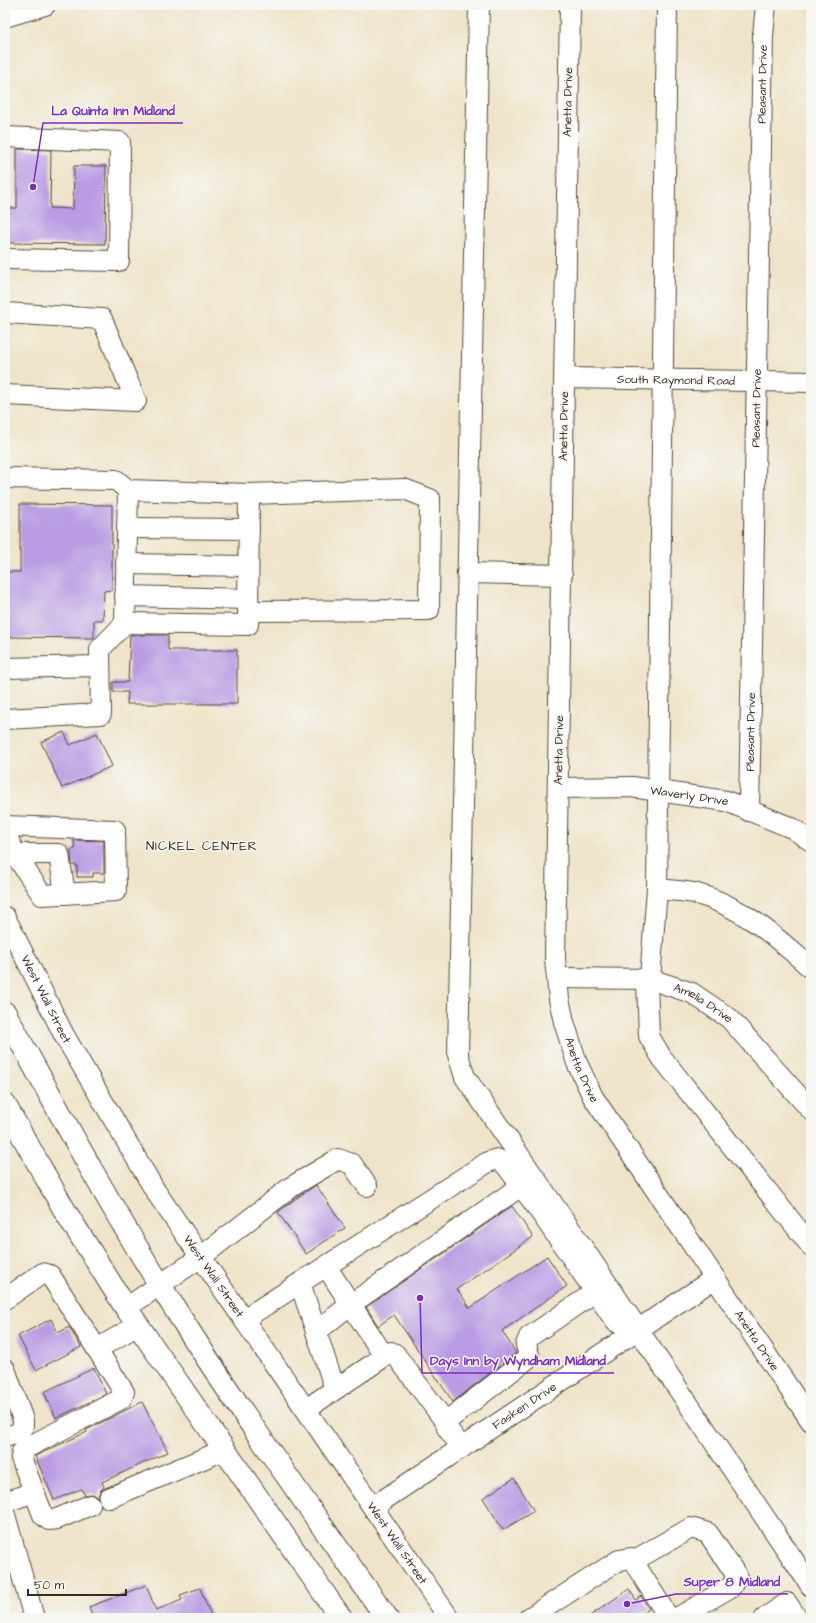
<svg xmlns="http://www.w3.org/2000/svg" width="816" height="1623" viewBox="0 0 816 1623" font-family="'Architects Daughter',sans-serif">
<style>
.building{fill:#b99ce3}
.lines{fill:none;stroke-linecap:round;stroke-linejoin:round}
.minor-casing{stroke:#564638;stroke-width:22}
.major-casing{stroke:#564638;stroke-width:24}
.minor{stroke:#fff;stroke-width:20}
.major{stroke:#fff;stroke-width:22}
.labels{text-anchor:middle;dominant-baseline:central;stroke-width:3;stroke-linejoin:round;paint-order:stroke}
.street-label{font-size:12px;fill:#3b2a1e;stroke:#f6f6f2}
.neighbourhood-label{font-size:13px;letter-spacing:1px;fill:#3b2a1e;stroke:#f6f6f2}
.leader{fill:none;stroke:#7b2cbf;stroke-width:1.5}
.callout-dot{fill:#7b2cbf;stroke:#f6f6f2;stroke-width:1.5}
.callout-label{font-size:13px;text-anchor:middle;font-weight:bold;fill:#7b2cbf;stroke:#f6f6f2;stroke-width:3;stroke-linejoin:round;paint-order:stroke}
</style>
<rect width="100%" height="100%" fill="#f6f6f2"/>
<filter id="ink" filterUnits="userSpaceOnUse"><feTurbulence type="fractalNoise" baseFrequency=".025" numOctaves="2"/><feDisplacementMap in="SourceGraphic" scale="8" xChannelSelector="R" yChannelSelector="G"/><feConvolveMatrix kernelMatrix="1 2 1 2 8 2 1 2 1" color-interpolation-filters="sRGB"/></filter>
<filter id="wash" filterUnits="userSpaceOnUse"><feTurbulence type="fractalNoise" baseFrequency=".012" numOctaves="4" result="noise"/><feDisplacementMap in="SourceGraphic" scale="16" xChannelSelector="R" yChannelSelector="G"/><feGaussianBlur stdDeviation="0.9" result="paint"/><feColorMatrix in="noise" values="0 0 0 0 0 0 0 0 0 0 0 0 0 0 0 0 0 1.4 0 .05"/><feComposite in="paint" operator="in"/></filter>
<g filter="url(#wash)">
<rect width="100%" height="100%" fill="#efe4c9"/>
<g id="blocks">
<path class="building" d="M 17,149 L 51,150 L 50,208 L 73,209 L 74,166 L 106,166 L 105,244 L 5,243 L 5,208 L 17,208 Z
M 20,504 L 112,505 L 112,590 L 104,591 L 103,620 L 94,620 L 94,638 L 5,637 L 5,572 L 20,572 Z
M 130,635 L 168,635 L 168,650 L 237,650 L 237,704 L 127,704 L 128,692 L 113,692 L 113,682 L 128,682 Z
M 64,732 L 70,745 L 97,733 L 112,766 L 62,788 L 41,742 Z
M 74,840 L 104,841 L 104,873 L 93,873 L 93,877 L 77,877 L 77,865 L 72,865 L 71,855 L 71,850 L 75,849 Z
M 316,1185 L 345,1228 L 306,1254 L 278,1212 L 298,1197 Z
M 512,1206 L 533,1237 L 457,1289 L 470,1308 L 547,1256 L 567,1286 L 502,1331 L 516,1353 L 453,1402 L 394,1315 L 378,1326 L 366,1307 Z
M 51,1319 L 58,1333 L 69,1327 L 81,1347 L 36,1370 L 18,1336 Z
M 94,1368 L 106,1394 L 56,1418 L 44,1392 Z
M 142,1402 L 168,1452 L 102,1482 L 104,1487 L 100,1491 L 98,1497 L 92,1494 L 85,1495 L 81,1489 L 54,1500 L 35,1456 L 87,1432 L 86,1430 Z
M 514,1478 L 534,1511 L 503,1530 L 483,1498 Z
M 146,1585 L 156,1610 L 182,1600 L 180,1595 L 200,1588 L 212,1618 L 93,1618 L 89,1607 Z
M 629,1589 L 636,1600 L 641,1596 L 649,1609 L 636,1618 L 587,1618 Z"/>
</g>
</g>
<g filter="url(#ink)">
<use href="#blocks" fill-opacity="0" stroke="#564638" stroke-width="1"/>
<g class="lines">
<defs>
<g id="minor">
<path d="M 479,5 L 458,1055 L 465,1077 L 575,1236 L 811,1586"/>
<path id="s1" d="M 570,5 L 555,959 L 559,999 L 564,1022 L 577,1063 L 593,1097 L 811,1421"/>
<path d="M 5,17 L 45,5"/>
<path d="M 5,137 L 120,142 L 119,261 L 5,259"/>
<path d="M 5,313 L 102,319 L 136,401 L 5,395"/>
<path id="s2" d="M 565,378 L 811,382"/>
<path d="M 5,478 L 116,480 L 128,490 L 249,494 L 248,625 L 125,623 L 128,490"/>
<path d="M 127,528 L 249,529"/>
<path d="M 126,564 L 248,566"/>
<path d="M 467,573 L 562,575"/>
<path d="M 125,596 L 248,599"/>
<path d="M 248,611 L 429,610 L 430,499 L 404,489 L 249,494"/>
<path d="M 5,668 L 100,666"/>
<path d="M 5,719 L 101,714 L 100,649 L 125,623"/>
<path id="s3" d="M 558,788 L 632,787 L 726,801 L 792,828 L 811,841"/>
<path id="s4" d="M 749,811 L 763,35 L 766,5"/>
<path d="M 5,826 L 115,830 L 116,891 L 42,895 L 15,854 L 5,832"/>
<path d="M 5,858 L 15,854 L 59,854 L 65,894"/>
<path d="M 657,889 C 669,890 682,891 694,893 C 741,905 776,937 811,968"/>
<path id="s5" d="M 5,917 L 64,1035 L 156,1192 L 449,1618"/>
<path id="s6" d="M 557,978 L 650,979 L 692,993 L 729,1018 L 811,1110"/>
<path d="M 650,979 L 657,889 L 667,5"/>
<path d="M 647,980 L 649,1036 L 662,1058 L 811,1246"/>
<path d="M 326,1266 L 384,1356"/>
<path d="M 300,1283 L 335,1389"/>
<path d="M 5,1299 L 43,1273 L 50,1275 L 124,1392 L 121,1399 L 28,1447 L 22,1452 L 21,1458 L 43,1515 L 49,1520 L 57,1519 L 90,1505"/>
<path d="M 126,1308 L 201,1257 L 291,1187 L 338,1159 L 352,1164 L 367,1186"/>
<path d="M 244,1319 L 488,1162 L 497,1159 L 505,1164 L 536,1206 L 616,1322"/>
<path d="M 316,1332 L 351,1304 L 521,1186"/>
<path d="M 97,1349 L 138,1325"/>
<path d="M 5,1369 L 23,1420 L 23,1426 L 19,1433 L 5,1437"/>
<path d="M 306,1409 L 391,1352 L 395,1354 L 447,1424"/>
<path d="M 462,1448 L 447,1428 L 448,1420 L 527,1359 L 529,1355 L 526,1345 L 529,1337 L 595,1292"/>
<path d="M 109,1498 L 224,1450"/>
<path d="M 5,1502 L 34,1492"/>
<path id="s7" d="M 373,1507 L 715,1278"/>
<path d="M 5,1515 L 34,1618"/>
<path d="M 633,1561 L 691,1528 L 708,1533 L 737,1576 L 731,1587 L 677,1618"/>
<path d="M 529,1618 L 619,1560 L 631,1558 L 667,1615 L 666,1618"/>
<path d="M 765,1618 L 787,1603 L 797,1618"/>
</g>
<path id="major" d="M 5,1013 C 55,1104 104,1196 160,1285 C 231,1399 309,1508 387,1618
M 5,1105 L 65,1211 L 126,1308 L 341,1618"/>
</defs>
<use href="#minor" class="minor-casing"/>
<use href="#major" class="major-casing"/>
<use href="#minor" class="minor"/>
<use href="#major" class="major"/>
</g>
</g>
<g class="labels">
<g class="street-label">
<text stroke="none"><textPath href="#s4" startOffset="727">Pleasant Drive</textPath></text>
<text transform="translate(568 102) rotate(-89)">Anetta Drive</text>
<text stroke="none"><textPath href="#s2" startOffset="111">South Raymond Road</textPath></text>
<text stroke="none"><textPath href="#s4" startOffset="403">Pleasant Drive</textPath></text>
<text transform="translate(564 426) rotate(-89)">Anetta Drive</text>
<text stroke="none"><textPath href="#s4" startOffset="79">Pleasant Drive</textPath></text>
<text transform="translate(559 750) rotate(-89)">Anetta Drive</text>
<text stroke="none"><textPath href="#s3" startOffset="132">Waverly Drive</textPath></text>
<text stroke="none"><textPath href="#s5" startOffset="92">West Wall Street</textPath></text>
<text stroke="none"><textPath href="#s6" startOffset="152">Amelia Drive</textPath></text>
<text stroke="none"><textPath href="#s1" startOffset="1069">Anetta Drive</textPath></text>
<text stroke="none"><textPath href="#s5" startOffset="416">West Wall Street</textPath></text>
<text stroke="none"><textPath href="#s1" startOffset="1392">Anetta Drive</textPath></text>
<text stroke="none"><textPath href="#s7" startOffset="182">Fasken Drive</textPath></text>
<text stroke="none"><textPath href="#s5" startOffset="740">West Wall Street</textPath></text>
</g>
<g class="neighbourhood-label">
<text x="202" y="846">NICKEL CENTER</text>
</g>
</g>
<path class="leader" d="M33 187L43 123H183M420 1298L422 1373H614M627 1604L676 1594H788"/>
<g class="callout-dot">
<circle cx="33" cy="187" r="4"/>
<circle cx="420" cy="1298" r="4"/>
<circle cx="627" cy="1604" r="4"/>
</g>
<g class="callout-label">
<text x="113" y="115">La Quinta Inn Midland</text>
<text x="518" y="1365">Days Inn by Wyndham Midland</text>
<text x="732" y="1586">Super 8 Midland</text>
</g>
<rect width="816" height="1623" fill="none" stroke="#f6f6f2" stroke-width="20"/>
<path d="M28 1589v6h98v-6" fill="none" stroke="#3b2a1e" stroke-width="2"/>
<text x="34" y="1589" font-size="12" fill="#3b2a1e" stroke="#f6f6f2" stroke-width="3" paint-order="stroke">50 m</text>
</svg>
